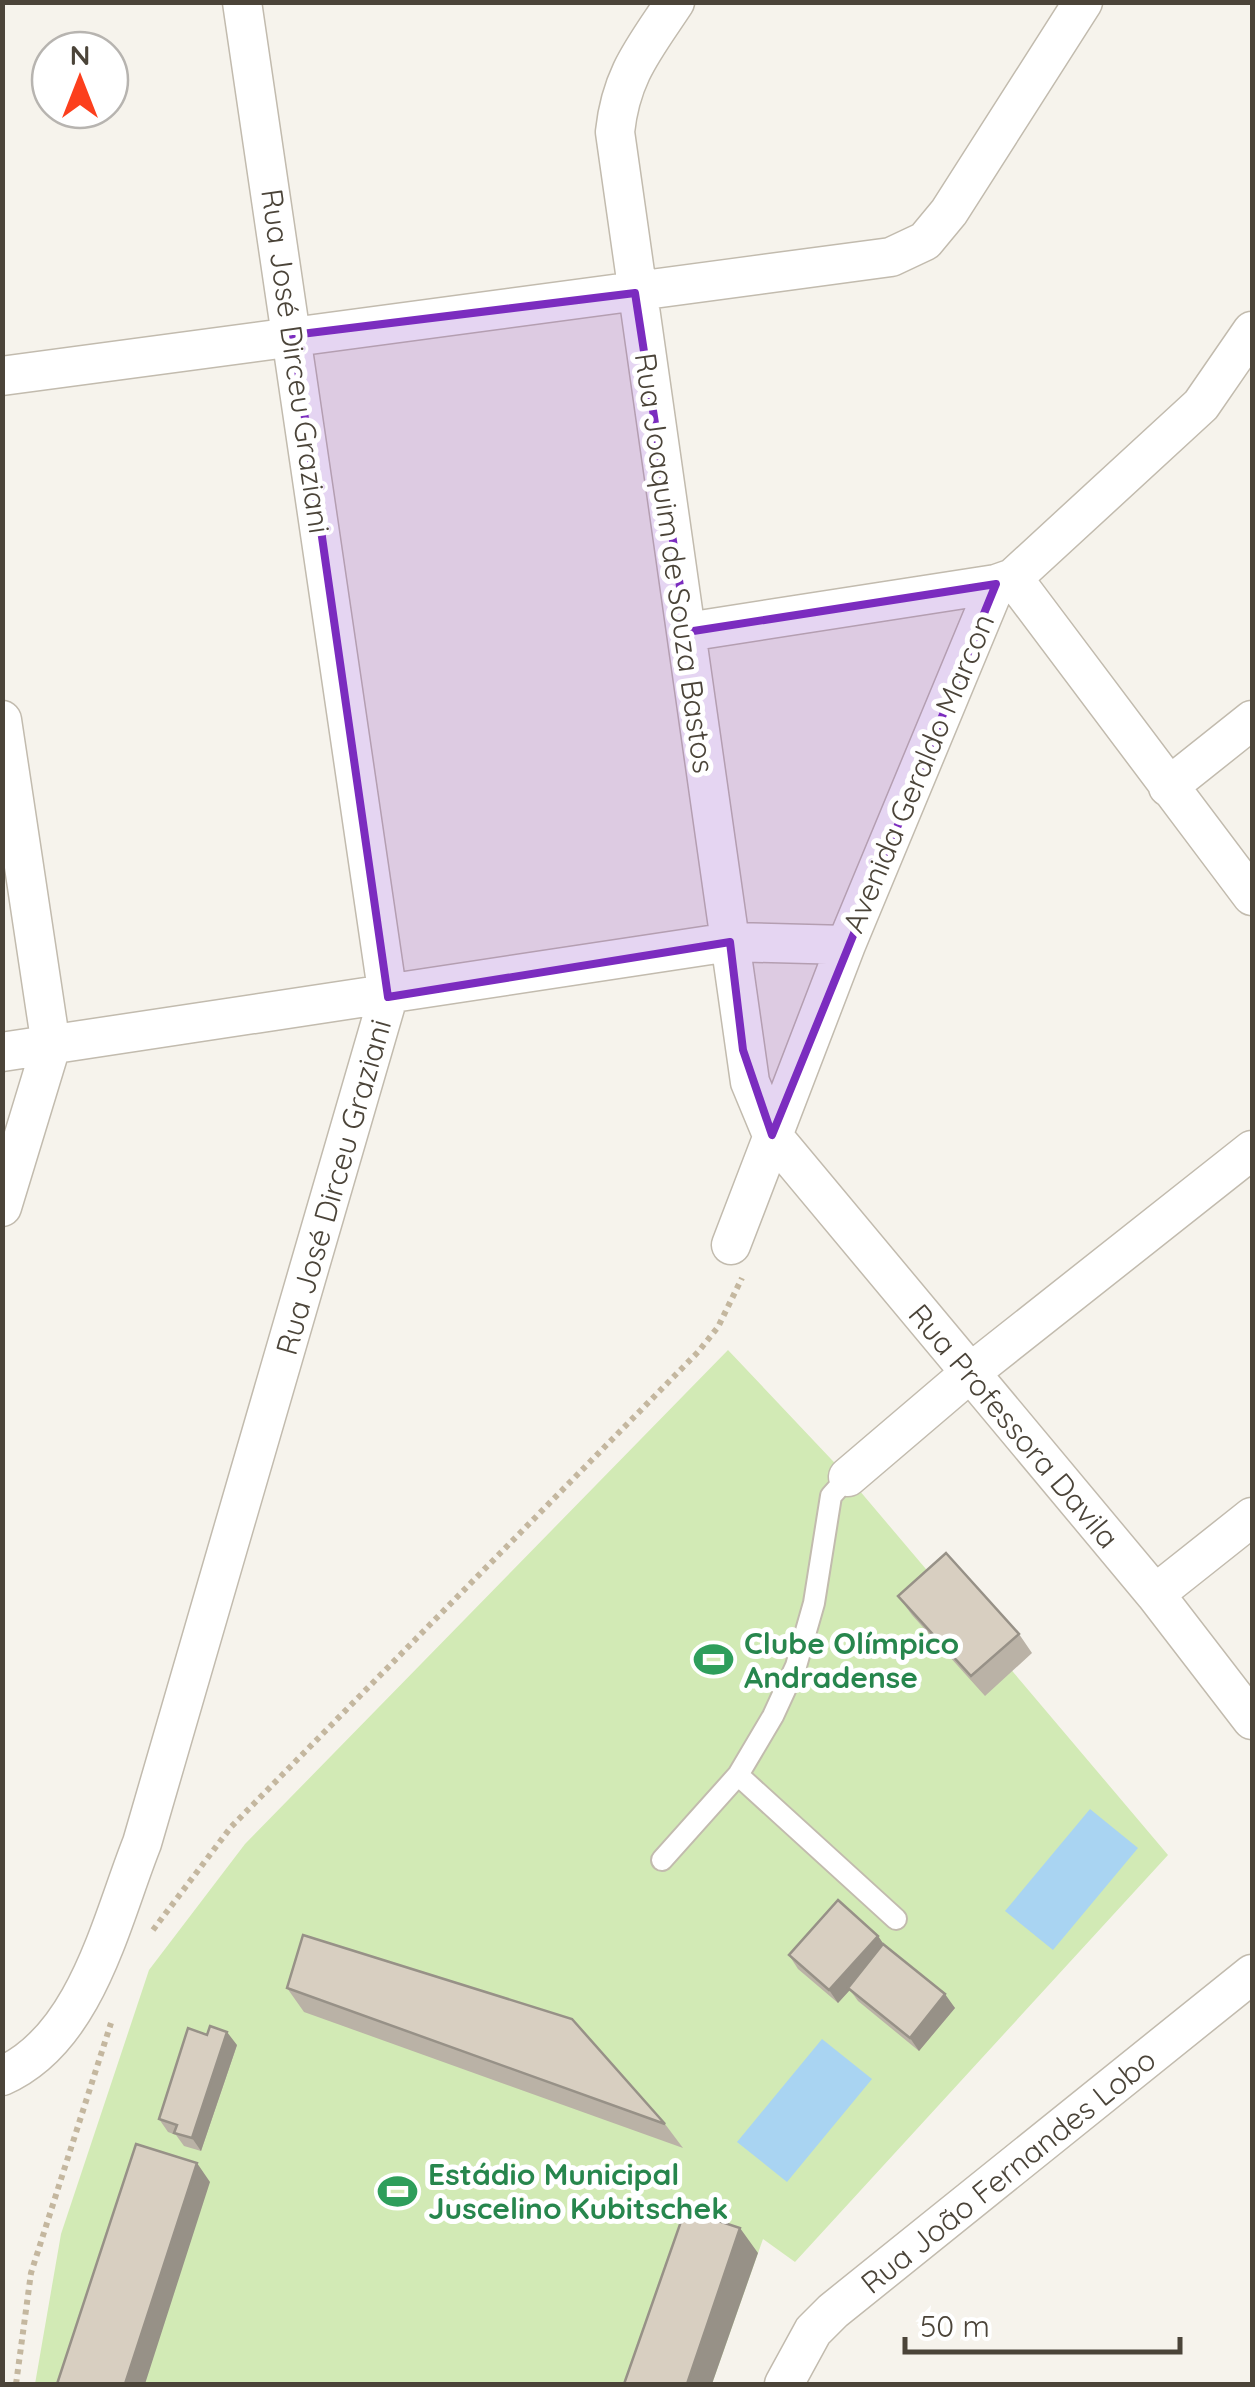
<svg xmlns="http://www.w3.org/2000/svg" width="1255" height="2387" viewBox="0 0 1255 2387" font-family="Quicksand,sans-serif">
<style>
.green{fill:#d2eab5}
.water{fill:#a9d4f2}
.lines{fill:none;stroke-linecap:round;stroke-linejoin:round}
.service-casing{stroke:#c2bbae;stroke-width:24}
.minor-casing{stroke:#c2bbae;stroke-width:41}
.path{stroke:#c4b79f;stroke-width:6;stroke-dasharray:5 5;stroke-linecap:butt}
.service{stroke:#fff;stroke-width:20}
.minor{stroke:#fff;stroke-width:38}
.wall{fill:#bab2a6}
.shaded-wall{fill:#979187}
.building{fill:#d8cfc1;stroke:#979187;stroke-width:2.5}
.marked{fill:#7b2cbf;fill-opacity:0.2;stroke:#7b2cbf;stroke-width:8;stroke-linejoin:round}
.labels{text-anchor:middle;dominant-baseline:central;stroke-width:10;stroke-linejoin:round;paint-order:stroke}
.street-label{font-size:30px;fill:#4b4439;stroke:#fff}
.leisure-label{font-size:30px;font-weight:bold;fill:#27864d;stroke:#fff;text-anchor:start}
</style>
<rect width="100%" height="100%" fill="#f6f3ec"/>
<path class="green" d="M 728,1350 L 848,1477 L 1168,1855 L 795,2262 L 763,2239 L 712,2384 L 35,2384 L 61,2234 L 149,1970 L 245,1844 Z"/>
<path class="water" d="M 1090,1809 L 1138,1848 L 1053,1950 L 1005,1911 Z
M 822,2039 L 872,2079 L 787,2182 L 737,2142 Z"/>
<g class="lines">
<defs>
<path id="service" d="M 738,1775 L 896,1919
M 662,1860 L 738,1775 L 773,1716 L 796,1666 L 814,1603 L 831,1496 L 848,1477"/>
<path id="minor" d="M 675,2 C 644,49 621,75 615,132 L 750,1082 L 772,1135 L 1155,1594 L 1252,1720
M 2,376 L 891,257 L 925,241 L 949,212 L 1083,2
M 1013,578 L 1252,896
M 687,632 L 996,584
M 2,720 L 51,1046 L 2,1207
M 1168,787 L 1252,720
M 2,1052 L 730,942 L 846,945
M 731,1245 L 846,945 L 996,584 L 1013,578 L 1201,405 L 1252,331
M 848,1477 L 970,1373 L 1252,1150
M 1155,1594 L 1252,1517
M 2,2076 C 86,2039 111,1921 142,1843 L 388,997 L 242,2
M 784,2384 L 813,2331 L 833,2311 L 1252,1974"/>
</defs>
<use href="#service" class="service-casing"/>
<use href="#minor" class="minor-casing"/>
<path class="path" d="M 153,1930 L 231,1827 L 698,1352 L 718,1327 L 742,1278
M 16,2384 L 31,2273 L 111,2023"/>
<use href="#service" class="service"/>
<use href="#minor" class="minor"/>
</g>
<path class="wall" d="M 898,1596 L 1019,1634 L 1032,1653 L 985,1696 L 912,1615 Z
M 878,1936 L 884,1945 L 955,2008 L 919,2051 L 858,2001 L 850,1990 L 838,2003 L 798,1969 L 789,1955 Z
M 287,1988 L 665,2124 L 683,2148 L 304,2012 Z
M 237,2045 L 201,2151 L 184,2146 L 176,2135 L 168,2132 L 159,2119 Z"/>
<path class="shaded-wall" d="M 878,1936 L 887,1949 L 838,2003 L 829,1990 Z
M 945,1994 L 955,2008 L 919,2051 L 910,2038 Z
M 227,2032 L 237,2045 L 201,2151 L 192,2138 Z
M 197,2163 L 210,2182 L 145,2384 L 125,2384 Z
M 740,2228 L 758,2253 L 712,2384 L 687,2384 Z"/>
<path class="building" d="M 946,1553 L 1019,1634 L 971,1676 L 898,1596 Z
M 838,1900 L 878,1936 L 829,1990 L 789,1955 Z
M 303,1935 L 572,2019 L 665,2124 L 287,1988 Z
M 883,1944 L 945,1994 L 910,2038 L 848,1988 Z
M 210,2026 L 227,2032 L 192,2138 L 174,2133 L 177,2125 L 159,2119 L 188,2028 L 207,2035 Z
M 136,2144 L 197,2163 L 125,2384 L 57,2384 Z
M 685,2210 L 740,2228 L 687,2384 L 624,2384 Z"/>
<path class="marked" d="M 635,293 L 687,632 L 996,584 L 772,1135 L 743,1050 L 730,942 L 388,997 L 293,335 Z"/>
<defs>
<symbol id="stadium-bare" viewBox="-9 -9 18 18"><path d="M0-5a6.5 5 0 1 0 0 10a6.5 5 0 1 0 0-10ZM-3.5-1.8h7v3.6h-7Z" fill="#2e9e5b" stroke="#fff" stroke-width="2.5" paint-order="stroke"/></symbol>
</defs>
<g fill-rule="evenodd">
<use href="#stadium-bare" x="686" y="1632" width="55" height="55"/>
<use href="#stadium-bare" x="370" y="2164" width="55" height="55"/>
</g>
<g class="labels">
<g class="street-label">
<text transform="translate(296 361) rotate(82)">Rua José Dirceu Graziani</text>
<text transform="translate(675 563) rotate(82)">Rua Joaquim de Souza Bastos</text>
<text transform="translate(918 773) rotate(-67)">Avenida Geraldo Marcon</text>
<text transform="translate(333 1187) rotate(-74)">Rua José Dirceu Graziani</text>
<text transform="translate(1014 1426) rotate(50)">Rua Professora Davila</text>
<text transform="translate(1008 2171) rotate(-39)">Rua João Fernandes Lobo</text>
</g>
<g class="leisure-label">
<text x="744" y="1643">Clube Olímpico<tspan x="744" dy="34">Andradense</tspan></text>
<text x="428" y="2174">Estádio Municipal<tspan x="428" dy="34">Juscelino Kubitschek</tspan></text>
</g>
</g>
<rect width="1255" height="2387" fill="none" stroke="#4b4439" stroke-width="10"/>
<g transform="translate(80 80)"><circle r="48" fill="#ffffff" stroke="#b7b4b0" stroke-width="2.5"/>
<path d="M0-8L18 38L0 25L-18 38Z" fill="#fc3f1d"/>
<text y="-15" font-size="28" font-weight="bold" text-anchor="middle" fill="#4b4439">N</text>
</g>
<path d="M905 2337v15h275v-15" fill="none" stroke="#4b4439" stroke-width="5"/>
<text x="920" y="2337" font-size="30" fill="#4b4439" stroke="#ffffff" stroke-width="8" paint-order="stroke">50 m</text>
</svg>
